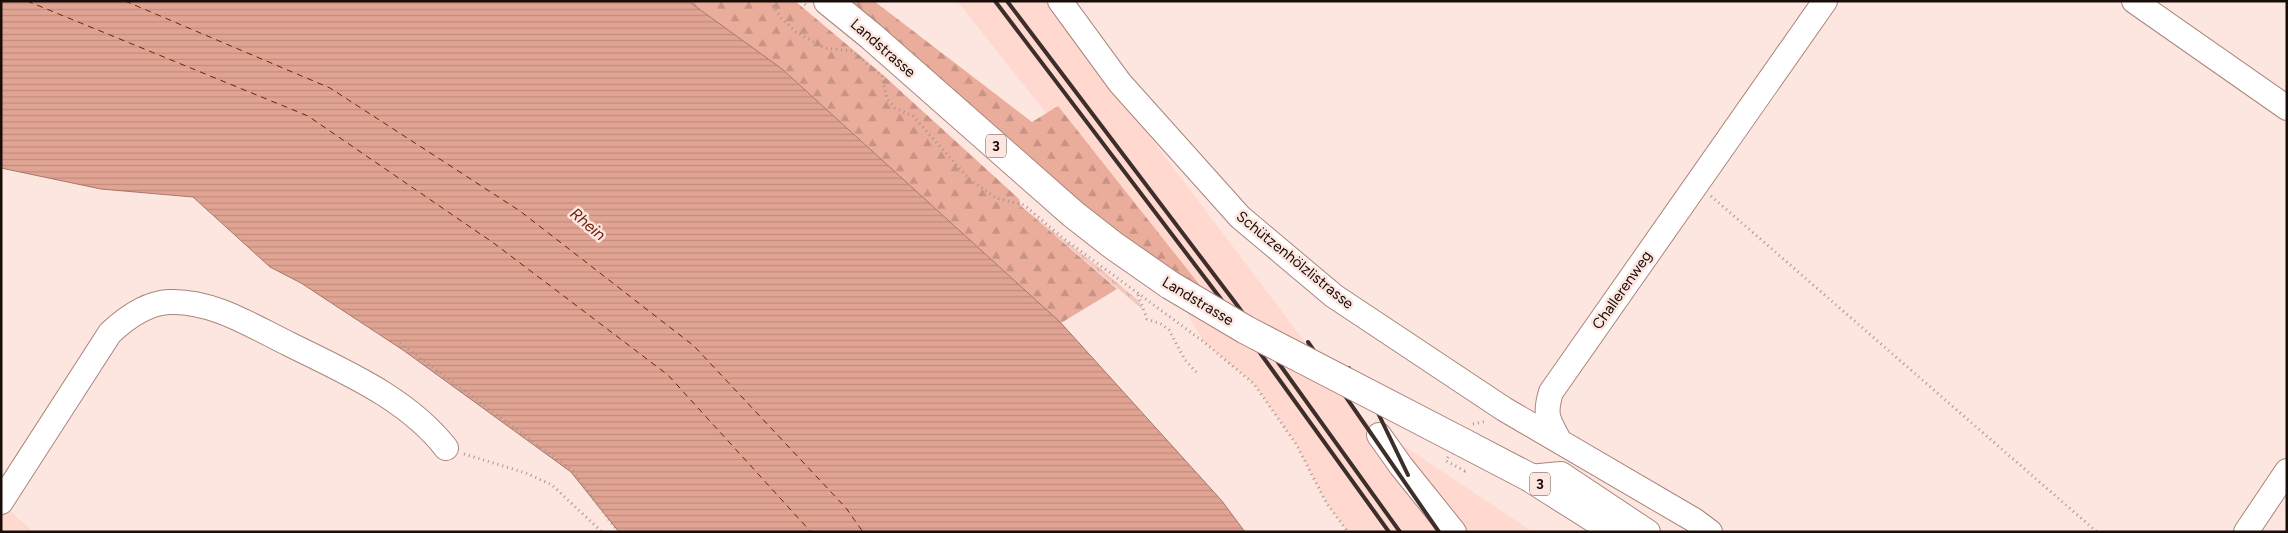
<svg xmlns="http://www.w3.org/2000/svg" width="2288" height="533" viewBox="0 0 2288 533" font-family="Figtree,sans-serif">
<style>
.built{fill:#ffd9cf}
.grass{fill:url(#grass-tufts)}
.forest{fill:url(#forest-firs)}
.water{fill:url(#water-rules);stroke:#a5776a}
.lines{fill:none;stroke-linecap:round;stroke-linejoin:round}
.ferry{stroke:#6b230f;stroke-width:1;stroke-dasharray:6 5;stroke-linecap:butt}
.minor-casing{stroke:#a9857c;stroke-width:26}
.major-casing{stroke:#a9857c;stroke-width:30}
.path{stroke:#a8948f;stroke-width:3;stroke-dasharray:1 4;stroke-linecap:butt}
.minor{stroke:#fff;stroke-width:24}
.major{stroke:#fff;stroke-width:28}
.rail{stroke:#3c2e2a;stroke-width:4}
.major-bridge-casing{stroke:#a9857c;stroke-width:30;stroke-linecap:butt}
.major-bridge{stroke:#fff;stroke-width:28}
.labels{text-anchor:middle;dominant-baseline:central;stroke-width:5;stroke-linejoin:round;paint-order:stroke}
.shield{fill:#fee6e0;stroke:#5e4e4a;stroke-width:1}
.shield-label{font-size:14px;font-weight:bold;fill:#190d09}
.street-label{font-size:15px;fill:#190d09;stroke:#fee6e0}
.water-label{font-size:16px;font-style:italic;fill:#6b230f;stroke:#fee6e0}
</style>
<defs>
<pattern id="grass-tufts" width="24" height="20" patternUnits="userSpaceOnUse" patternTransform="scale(1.25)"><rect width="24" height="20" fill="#f3c9be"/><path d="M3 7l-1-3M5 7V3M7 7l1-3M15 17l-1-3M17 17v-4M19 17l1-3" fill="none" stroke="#d0aba2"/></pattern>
<pattern id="forest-firs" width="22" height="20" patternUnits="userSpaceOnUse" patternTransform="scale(1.25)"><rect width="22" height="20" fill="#eaac9b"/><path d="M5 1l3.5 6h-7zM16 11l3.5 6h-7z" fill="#c89384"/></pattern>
<pattern id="water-rules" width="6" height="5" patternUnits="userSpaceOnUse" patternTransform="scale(1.25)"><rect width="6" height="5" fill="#e1a493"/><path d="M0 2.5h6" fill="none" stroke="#c08c7d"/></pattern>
</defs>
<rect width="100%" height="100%" fill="#fee6e0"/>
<path class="built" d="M 957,1 L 1048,1 L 1362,418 L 1533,532 L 1348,532 L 1327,504 L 1296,444 L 1254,384 L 1204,342 L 1135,225 Z
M 5,506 L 33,532 L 1,532 L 1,510 Z"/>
<path class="grass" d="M 1021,206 L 1101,269 L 1139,301 L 1143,310 Z"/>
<path class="forest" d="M 688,1 L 795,1 L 883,75 L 1019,199 L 1021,206 L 1117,289 L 1061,323 L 782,69 Z
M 844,1 L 874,1 L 1032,122 L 1058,106 L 1206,293 L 1112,231 Z"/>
<path class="water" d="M 1,1 L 688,1 L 782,69 L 1061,323 L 1222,501 L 1245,532 L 619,532 L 571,472 L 403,350 L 301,283 L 270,267 L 193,197 L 101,189 L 1,168 Z"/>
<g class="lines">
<path class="ferry" d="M 27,1 L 308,116 L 495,244 L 668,375 L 811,532
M 125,1 L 330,88 L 520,211 L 694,346 L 846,508 L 863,532"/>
<defs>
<path id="minor" d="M 1060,1 L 1120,83 L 1240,217 L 1334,296 L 1504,409 L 1694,520 L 1710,532
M 2134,1 L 2287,108
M 1379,435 L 1401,466 L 1454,532
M 1559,440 C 1548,420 1544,415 1551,392 L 1825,1
M 1529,477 L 1561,474 L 1648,532
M 1,502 L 110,333 C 126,318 146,303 169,302 C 212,300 252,326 289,344 C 345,372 407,398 446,448
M 2246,532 L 2287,471"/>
<path id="major" d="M 828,1 L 871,36 L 1073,214 L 1114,246 L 1170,285
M 1462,442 L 1529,477 L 1616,532"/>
</defs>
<use href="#minor" class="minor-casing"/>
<use href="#major" class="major-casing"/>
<path class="path" d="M 770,1 L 781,18 L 796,32 L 825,48 L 852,51 L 882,76 L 887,99 L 895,108 L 913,116 L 969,179 L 996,198 L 1024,205 L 1063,238 L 1204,342 L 1254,384 L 1296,444 L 1327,504 L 1348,532
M 801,1 L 808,7
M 1711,196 L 2097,532
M 1138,295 L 1147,319 L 1161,324 L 1169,330 L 1185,360 L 1198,374
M 400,343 L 573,471 L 618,532
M 1473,424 L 1487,421
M 464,454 L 526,473 L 552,485 L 602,532
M 1448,457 L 1446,461 L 1465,471 L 1468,469"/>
<use href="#minor" class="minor"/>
<use href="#major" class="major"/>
<path class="rail" d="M 995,1 L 1227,307 L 1389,532
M 1007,1 L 1237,305 L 1400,532
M 1308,342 L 1439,532
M 1349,368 L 1378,413 L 1408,475"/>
<defs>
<path id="major-bridge" d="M 1170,285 L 1246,330 L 1462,442"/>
</defs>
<use href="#major-bridge" class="major-bridge-casing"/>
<use href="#major-bridge" class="major-bridge"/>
</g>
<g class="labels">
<g class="shield">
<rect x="986" y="134.5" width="20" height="23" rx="4"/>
<rect x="1530" y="472.5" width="20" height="23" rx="4"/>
</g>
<g class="shield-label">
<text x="996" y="146">3</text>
<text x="1540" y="484">3</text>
</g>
<g class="street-label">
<text transform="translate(883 48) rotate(41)">Landstrasse</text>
<text transform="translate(1295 260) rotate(39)">Schützenhölzlistrasse</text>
<text transform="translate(1622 290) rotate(-55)">Challerenweg</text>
<text transform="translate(1198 301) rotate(31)">Landstrasse</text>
</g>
<g class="water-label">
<text transform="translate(588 224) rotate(40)">Rhein</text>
</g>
</g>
<rect width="2288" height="533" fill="none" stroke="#190d09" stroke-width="5"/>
</svg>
